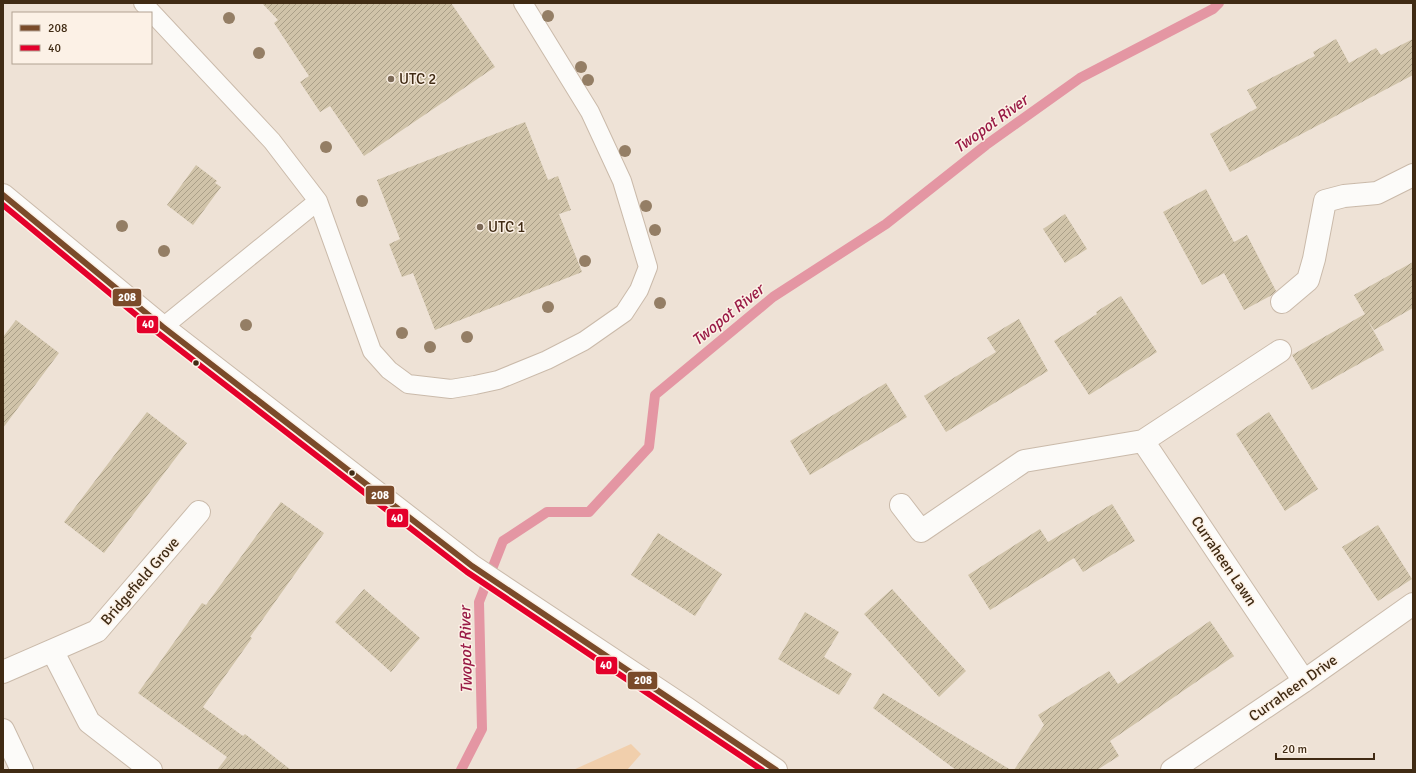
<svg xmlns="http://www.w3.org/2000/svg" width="1416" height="773" viewBox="0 0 1416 773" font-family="Signika,sans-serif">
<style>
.grass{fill:#f1cfac}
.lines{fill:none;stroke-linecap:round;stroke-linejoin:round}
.stream{stroke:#e496a3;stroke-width:10}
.building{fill:url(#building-hatch)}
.service-casing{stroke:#cabaaa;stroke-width:20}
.minor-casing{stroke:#cabaaa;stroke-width:24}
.tertiary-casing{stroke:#cabaaa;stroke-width:24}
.service{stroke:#fcfbf9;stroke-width:18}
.minor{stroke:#fcfbf9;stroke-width:22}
.tertiary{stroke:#fcfbf9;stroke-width:22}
.bus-1-casing{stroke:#fcf1e6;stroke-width:9}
.bus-2-casing{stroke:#fcf1e6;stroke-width:9}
.bus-1{stroke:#7a4b2a;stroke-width:6}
.bus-2{stroke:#e4002b;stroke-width:6}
.tree{fill:#947e65}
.poi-dot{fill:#7d6b58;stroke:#fcf1e6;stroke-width:1.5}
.bus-dot{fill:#402b14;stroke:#fcf1e6;stroke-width:1.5}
.labels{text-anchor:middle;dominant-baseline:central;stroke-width:3;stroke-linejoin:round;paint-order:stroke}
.poi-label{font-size:15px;fill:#402b14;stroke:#fcf1e6;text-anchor:start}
.street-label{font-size:15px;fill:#402b14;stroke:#fcf1e6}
.water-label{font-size:16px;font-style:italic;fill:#991b46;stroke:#fcf1e6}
.line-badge{stroke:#fcf1e6;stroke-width:1.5}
.badge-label{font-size:11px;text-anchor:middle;font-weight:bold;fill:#fff}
</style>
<defs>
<pattern id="building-hatch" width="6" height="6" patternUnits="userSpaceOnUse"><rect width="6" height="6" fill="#d0c3a9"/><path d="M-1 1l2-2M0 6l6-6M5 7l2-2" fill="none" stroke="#aa9f88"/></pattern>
</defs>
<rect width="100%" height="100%" fill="#eee2d6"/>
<path class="grass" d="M 631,744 L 641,754 L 627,770 L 573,770 Z"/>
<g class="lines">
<path class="stream" d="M 461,770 L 482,729 L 479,602 L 503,541 L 547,512 L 589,512 L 649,447 L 655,395 L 773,297 L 886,224 L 986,145 L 1080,78 L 1213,9 L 1219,3"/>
</g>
<path class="building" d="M 262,3 L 451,3 L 495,67 L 364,156 L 330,106 L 320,112 L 300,82 L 309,76 L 274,23 L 278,20 Z
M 1336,39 L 1349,63 L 1376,48 L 1381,55 L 1413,39 L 1413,75 L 1230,172 L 1210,134 L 1257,108 L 1247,90 L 1315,56 L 1313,52 Z
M 525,122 L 548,180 L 558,176 L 571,210 L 559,214 L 582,272 L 435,330 L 413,273 L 402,277 L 389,244 L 400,239 L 377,180 Z
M 196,165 L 217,181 L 215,183 L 221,187 L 193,225 L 167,205 Z
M 1206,189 L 1234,242 L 1247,235 L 1276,291 L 1272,295 L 1244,310 L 1224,273 L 1202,285 L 1163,212 Z
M 1065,214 L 1087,249 L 1065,263 L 1043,229 Z
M 1413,262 L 1413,308 L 1374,330 L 1367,319 L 1384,350 L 1312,390 L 1292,355 L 1365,314 L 1354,295 Z
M 1121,296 L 1157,352 L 1089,395 L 1054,341 L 1097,314 L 1096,312 Z
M 1019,319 L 1048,371 L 946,432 L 924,396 L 996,352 L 987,338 Z
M 16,320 L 59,353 L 3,428 L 3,337 Z
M 886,383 L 907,417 L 810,475 L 790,441 Z
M 147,412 L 187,443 L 104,553 L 64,522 Z
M 1269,412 L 1318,489 L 1285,511 L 1236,434 Z
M 281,502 L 324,533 L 250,637 L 252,638 L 203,707 L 243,736 L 245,734 L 291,770 L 217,770 L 227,757 L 138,693 L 202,603 L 206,605 Z
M 1112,504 L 1135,541 L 1083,572 L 1074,558 L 990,610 L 968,575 L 1040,529 L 1048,542 Z
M 1378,525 L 1412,579 L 1378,601 L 1342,547 Z
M 658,533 L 722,574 L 695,616 L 631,575 Z
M 364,589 L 420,638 L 391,672 L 335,622 Z
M 892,589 L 966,671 L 939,697 L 864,614 Z
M 805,612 L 839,632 L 824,657 L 852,674 L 839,695 L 778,659 Z
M 1210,621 L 1234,656 L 1110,741 L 1119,756 L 1097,770 L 1014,770 L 1044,725 L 1038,715 L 1109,671 L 1118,684 Z
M 883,693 L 1011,770 L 956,770 L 873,708 Z"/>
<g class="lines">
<defs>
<path id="service" d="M 143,3 L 272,141 L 318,201 L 372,351 L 389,370 L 408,384 L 451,389 L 475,385 L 498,380 L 547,360 L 584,341 L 624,313 L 639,290 L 648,267 L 622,181 L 590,112 L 523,3
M 163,327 L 318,201"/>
<path id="minor" d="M 1282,302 L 1308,280 L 1314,259 L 1325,201 L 1344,196 L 1377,193 L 1413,175
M 1143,441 L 1280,351
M 901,505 L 921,531 L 1024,461 L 1143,441 L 1304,681
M 53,652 L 89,722 L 151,770
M 3,672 L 97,631 L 199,512
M 3,730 L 22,770
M 1172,770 L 1304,681 L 1413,604"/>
<path id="tertiary" d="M 3,195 L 163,327 L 472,566 L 686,708 L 776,770"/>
</defs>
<use href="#service" class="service-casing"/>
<use href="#minor" class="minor-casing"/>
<use href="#tertiary" class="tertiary-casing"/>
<use href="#service" class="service"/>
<use href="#minor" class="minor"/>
<use href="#tertiary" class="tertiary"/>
<defs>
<path id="bus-1" d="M 3,195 L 163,327 L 472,566 L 776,770"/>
<path id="bus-2" d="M 3,205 L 158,333 L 467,572 L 762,770"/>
</defs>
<use href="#bus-1" class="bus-1-casing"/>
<use href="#bus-2" class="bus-2-casing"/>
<use href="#bus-1" class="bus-1"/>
<use href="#bus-2" class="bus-2"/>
</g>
<g class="tree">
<circle cx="548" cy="16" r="6"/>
<circle cx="229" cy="18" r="6"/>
<circle cx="259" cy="53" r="6"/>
<circle cx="581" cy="67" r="6"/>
<circle cx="588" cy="80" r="6"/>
<circle cx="326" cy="147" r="6"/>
<circle cx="625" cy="151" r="6"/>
<circle cx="362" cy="201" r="6"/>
<circle cx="646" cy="206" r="6"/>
<circle cx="122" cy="226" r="6"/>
<circle cx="655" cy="230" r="6"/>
<circle cx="164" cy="251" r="6"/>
<circle cx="585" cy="261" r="6"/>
<circle cx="660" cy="303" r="6"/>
<circle cx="548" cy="307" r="6"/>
<circle cx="246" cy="325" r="6"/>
<circle cx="402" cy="333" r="6"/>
<circle cx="467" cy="337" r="6"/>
<circle cx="430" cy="347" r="6"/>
</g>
<g class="poi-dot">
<circle cx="391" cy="79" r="4"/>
<circle cx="480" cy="227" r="4"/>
</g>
<g class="bus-dot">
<circle cx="196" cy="363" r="3.5"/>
<circle cx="352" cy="473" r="3.5"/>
</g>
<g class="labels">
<g class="poi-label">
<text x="399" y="79">UTC 2</text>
<text x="488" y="227">UTC 1</text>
</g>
<g class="street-label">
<text transform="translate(1224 561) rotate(56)">Curraheen Lawn</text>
<text transform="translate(140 581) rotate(-49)">Bridgefield Grove</text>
<text transform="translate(1293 688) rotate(-35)">Curraheen Drive</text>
</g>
<g class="water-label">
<text transform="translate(991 124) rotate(-36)">Twopot River</text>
<text transform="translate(728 315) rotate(-39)">Twopot River</text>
<text transform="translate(466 650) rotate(-91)">Twopot River</text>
</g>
</g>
<g class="line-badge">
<rect x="112" y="288" width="30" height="19" rx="4" fill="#7a4b2a"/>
<rect x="136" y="315" width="23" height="19" rx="4" fill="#e4002b"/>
<rect x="365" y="485" width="30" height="20" rx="4" fill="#7a4b2a"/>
<rect x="386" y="508" width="23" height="20" rx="4" fill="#e4002b"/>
<rect x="595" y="656" width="23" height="19" rx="4" fill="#e4002b"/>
<rect x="627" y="671" width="31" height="19" rx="4" fill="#7a4b2a"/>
</g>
<g class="badge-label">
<text x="127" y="301">208</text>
<text x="148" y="328">40</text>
<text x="380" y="499">208</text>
<text x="397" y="522">40</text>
<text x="606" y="669">40</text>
<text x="643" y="684">208</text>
</g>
<rect width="1416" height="773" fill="none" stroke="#402b14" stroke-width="8"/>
<rect x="12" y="12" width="140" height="52" fill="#fcf1e6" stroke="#b1a292"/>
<rect x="20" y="25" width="20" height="6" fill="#7a4b2a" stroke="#b1a292"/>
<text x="48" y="32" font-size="12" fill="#402b14">208</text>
<rect x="20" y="45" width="20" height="6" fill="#e4002b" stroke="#b1a292"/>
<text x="48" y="52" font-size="12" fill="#402b14">40</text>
<path d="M1276 753v6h98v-6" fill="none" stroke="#402b14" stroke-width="2"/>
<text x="1282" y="753" font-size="12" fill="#402b14" stroke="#fcf1e6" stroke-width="3" paint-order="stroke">20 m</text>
</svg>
